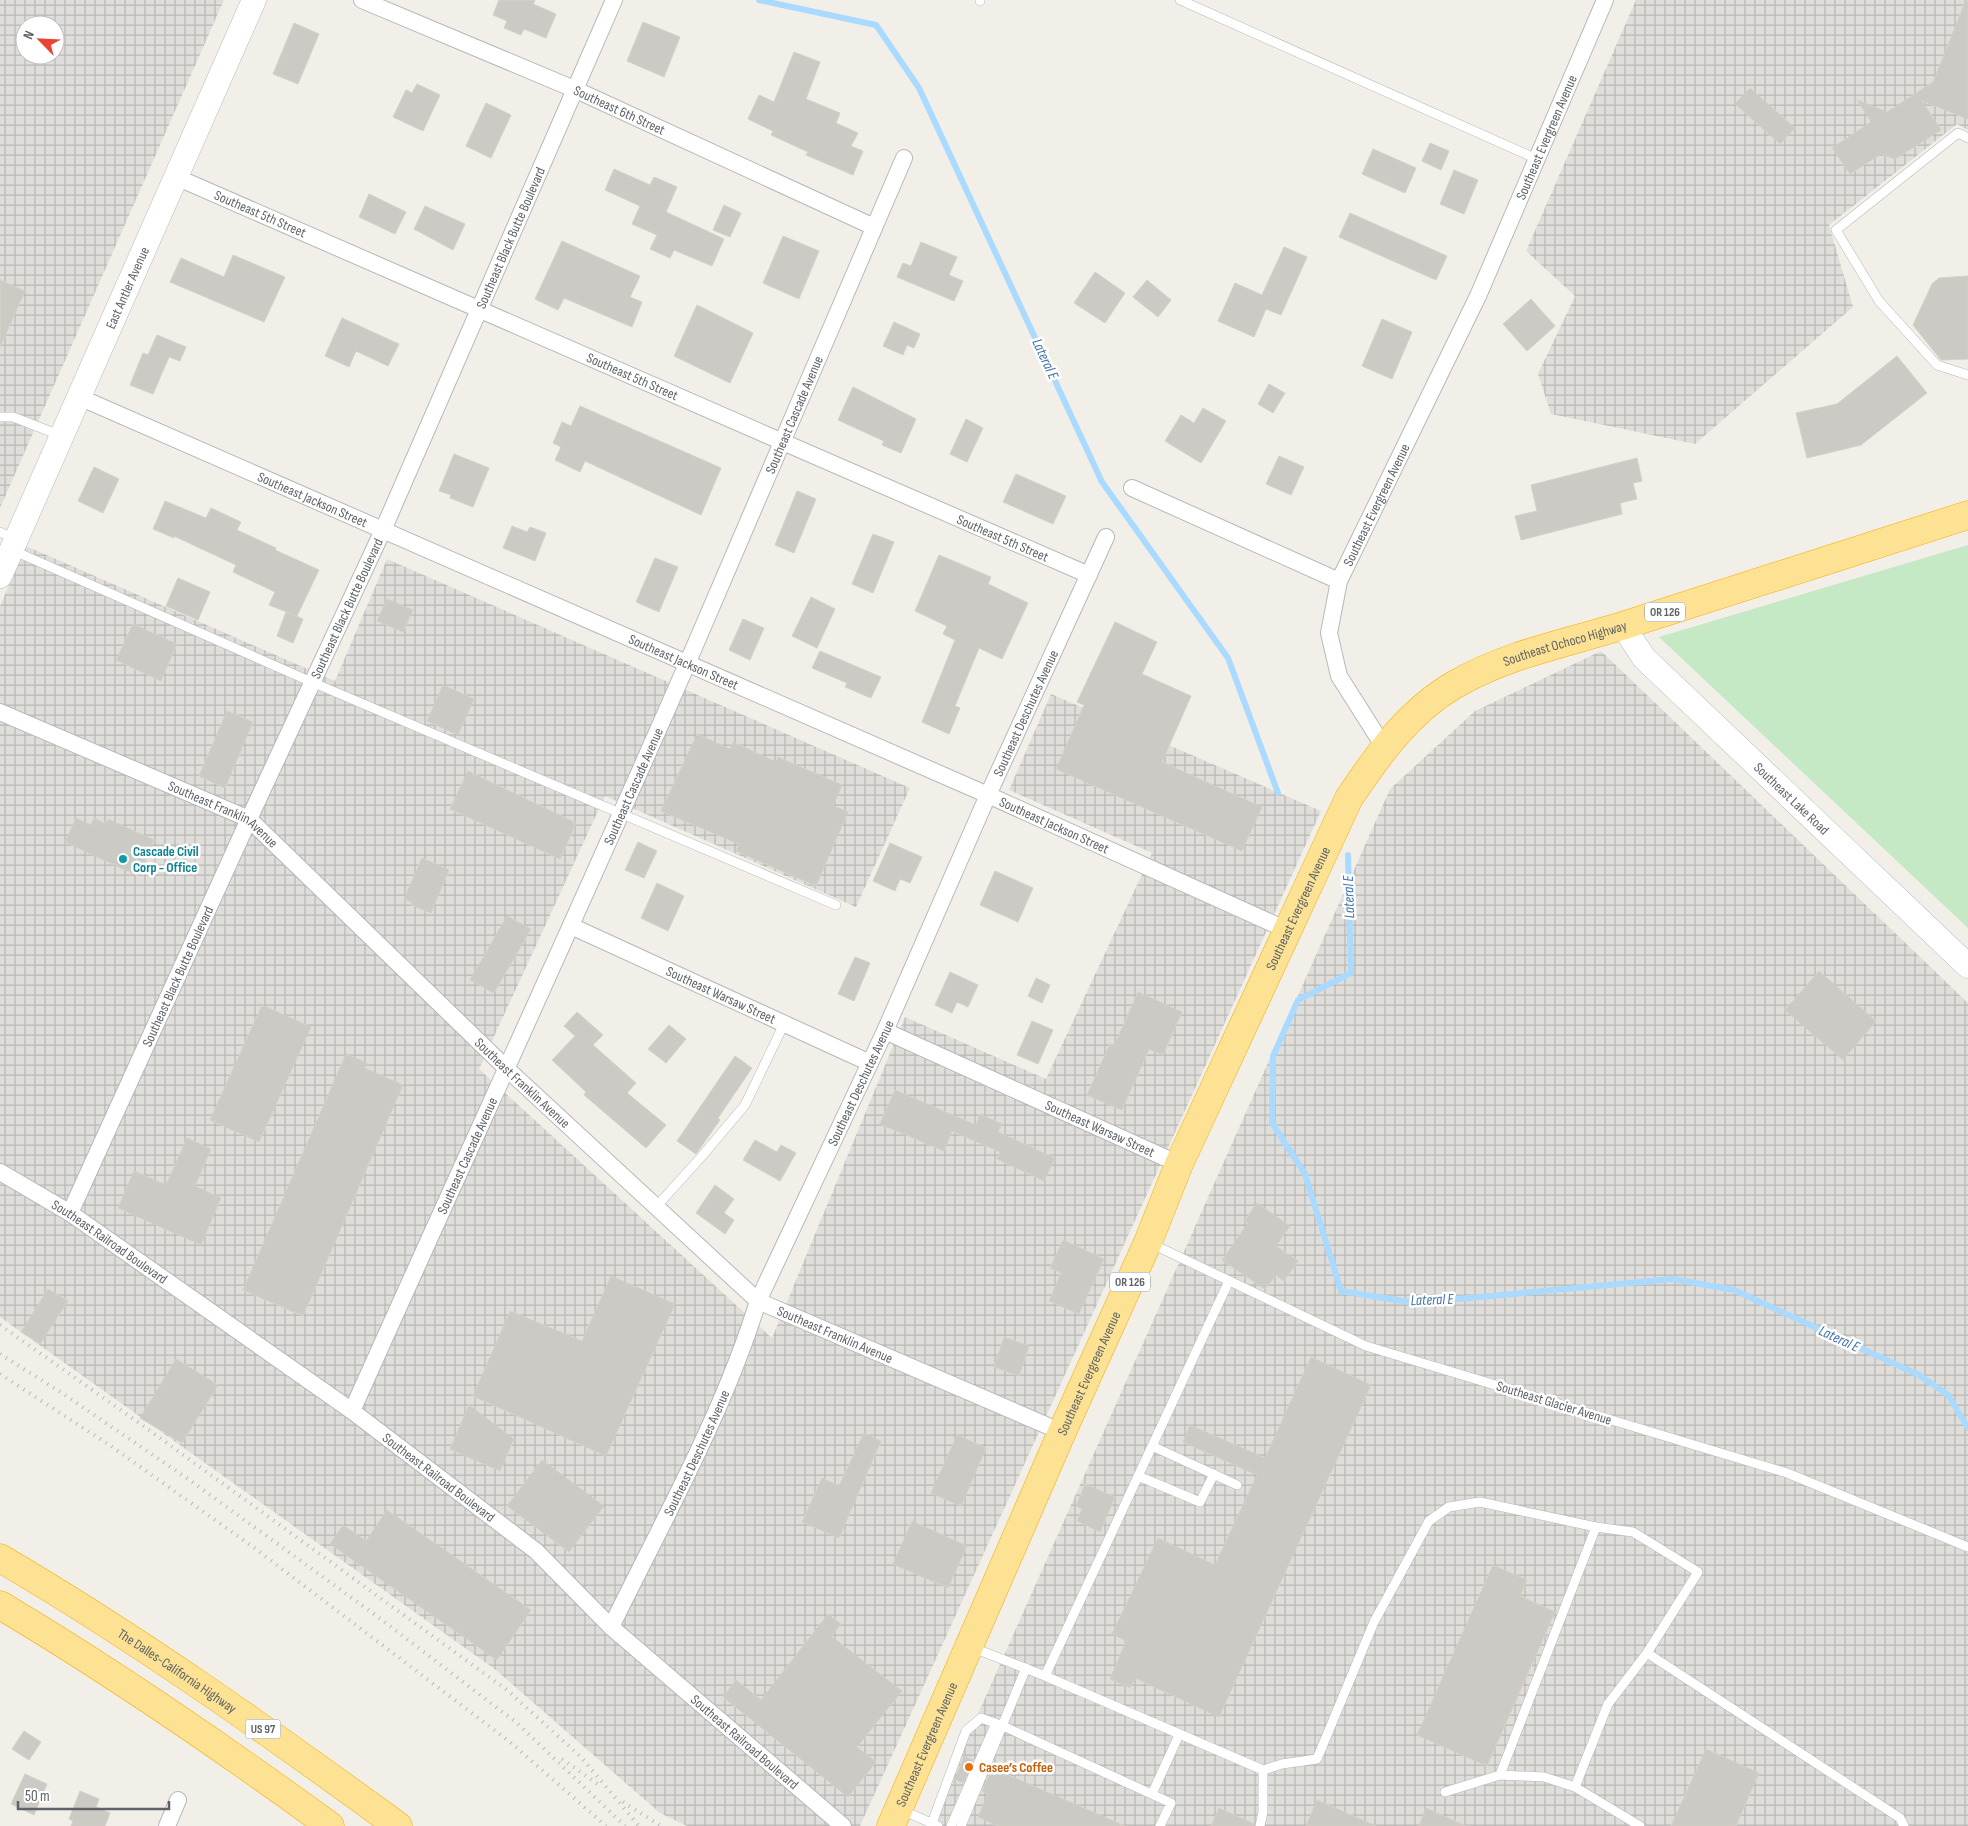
<svg xmlns="http://www.w3.org/2000/svg" width="1968" height="1826" viewBox="0 0 1968 1826" font-family="'Sofia Sans Condensed',sans-serif">
<style>
.industrial{fill:url(#industrial-grid);fill-rule:evenodd}
.grass{fill:#c5e8c5}
.lines{fill:none;stroke-linecap:round;stroke-linejoin:round}
.stream{stroke:#aadaff;stroke-width:6}
.building{fill:#cccac5;stroke:#d6d1c6}
.lane-casing{stroke:#b5b8bc;stroke-width:10}
.street-casing{stroke:#b5b8bc;stroke-width:18}
.secondary-casing{stroke:#b6babf;stroke-width:25}
.highway-casing{stroke:#f9ab00;stroke-width:29}
.lane{stroke:#fff;stroke-width:9}
.street{stroke:#fff;stroke-width:16}
.secondary{stroke:#fff;stroke-width:24}
.highway{stroke:#fde293;stroke-width:28}
.rail{stroke:#b6b7b8;stroke-width:4;stroke-dasharray:1 6;stroke-linecap:butt}
.culture-dot{fill:#0f9aa8;stroke:#fff;stroke-width:2}
.food-dot{fill:#e8710a;stroke:#fff;stroke-width:2}
.labels{text-anchor:middle;dominant-baseline:central;stroke-width:5;stroke-linejoin:round;paint-order:stroke}
.shield{fill:#fff;stroke:#8f9295;stroke-width:1}
.shield-label{font-size:12px;font-weight:bold;fill:#5f6368}
.street-label{font-size:14px;fill:#5f6368;stroke:#fff}
.culture-label{font-size:14px;font-weight:bold;fill:#0d838f;stroke:#fff;text-anchor:start}
.food-label{font-size:14px;font-weight:bold;fill:#c56008;stroke:#fff;text-anchor:start}
.water-label{font-size:15px;font-style:italic;fill:#4174aa;stroke:#fff}
</style>
<defs>
<pattern id="industrial-grid" width="8" height="8" patternUnits="userSpaceOnUse" patternTransform="scale(1.25)"><rect width="8" height="8" fill="#e0deda"/><path d="M0 4h8M4 0v8" fill="none" stroke="#b9b8b5"/></pattern>
</defs>
<rect width="100%" height="100%" fill="#f1efe8"/>
<path class="industrial" d="M 0,0 L 224,0 L 0,508 ZM 25,25 L 55,25 L 55,55 L 25,55 Z
M 1636,0 L 1968,0 L 1968,130 L 1957,124 L 1829,225 L 1853,307 L 1695,444 L 1551,414 L 1538,374 L 1575,296 L 1526,251 Z
M 26,546 L 335,681 L 387,559 L 910,788 L 856,907 L 605,796 L 479,1069 L 772,1338 L 905,1017 L 1046,1079 L 1152,853 L 1009,790 L 1051,694 L 1321,811 L 860,1826 L 687,1826 L 660,1813 L 496,1670 L 0,1317 L 0,606 Z
M 1601,651 L 1968,1003 L 1968,1826 L 928,1826 L 1390,789 L 1475,711 Z"/>
<path class="grass" d="M 1968,545 L 1968,928 L 1659,637 Z"/>
<g class="lines">
<path class="stream" d="M 759,0 L 876,25 L 919,88 L 1102,482 L 1228,658 L 1278,793
M 1348,855 L 1351,973 L 1298,1000 L 1273,1056 L 1272,1123 L 1305,1174 L 1341,1291 L 1415,1303 L 1673,1279 L 1734,1290 L 1919,1375 L 1948,1395 L 1968,1428"/>
</g>
<path class="building" d="M 499,0 L 535,0 L 533,4 L 556,14 L 546,38 L 524,29 L 521,35 L 504,28 L 507,21 L 493,15 Z
M 1966,0 L 1968,0 L 1968,119 L 1922,101 L 1941,130 L 1895,159 L 1881,154 L 1850,174 L 1832,148 L 1871,122 L 1857,100 L 1887,112 L 1933,82 Z
M 643,22 L 680,37 L 664,77 L 627,61 Z
M 294,23 L 319,34 L 298,84 L 273,74 Z
M 794,52 L 820,62 L 806,99 L 840,113 L 836,123 L 858,133 L 851,146 L 863,151 L 853,175 L 806,155 L 808,152 L 771,135 L 773,131 L 748,119 L 759,95 L 774,102 Z
M 417,84 L 440,95 L 423,131 L 393,117 L 406,90 L 412,93 Z
M 1750,88 L 1795,128 L 1780,144 L 1735,104 Z
M 486,103 L 511,115 L 491,158 L 466,146 Z
M 1430,143 L 1449,151 L 1441,170 L 1422,161 Z
M 1373,149 L 1416,168 L 1405,193 L 1362,174 Z
M 614,169 L 650,185 L 654,177 L 677,187 L 666,212 L 724,239 L 712,266 L 674,250 L 670,258 L 650,249 L 657,235 L 632,224 L 640,206 L 605,190 Z
M 1454,170 L 1478,180 L 1464,214 L 1440,204 Z
M 369,194 L 406,212 L 395,234 L 359,217 Z
M 724,205 L 741,213 L 730,237 L 713,230 Z
M 425,206 L 465,224 L 453,250 L 414,229 Z
M 1350,213 L 1447,256 L 1436,280 L 1339,237 Z
M 783,236 L 819,251 L 799,299 L 763,283 Z
M 562,241 L 640,276 L 630,297 L 642,302 L 632,327 L 564,298 L 558,310 L 535,299 Z
M 921,242 L 957,257 L 949,275 L 963,281 L 954,301 L 897,277 L 903,263 L 911,266 Z
M 1284,247 L 1307,257 L 1281,315 L 1266,309 L 1254,337 L 1218,321 L 1235,283 L 1262,295 Z
M 233,255 L 285,277 L 264,322 L 170,282 L 181,258 L 224,277 Z
M 1095,272 L 1125,293 L 1105,323 L 1074,303 Z
M 1968,276 L 1968,359 L 1941,360 L 1913,325 L 1932,284 L 1939,278 Z
M 0,280 L 25,291 L 0,347 Z
M 1147,280 L 1171,300 L 1158,317 L 1133,297 Z
M 1531,299 L 1555,326 L 1527,351 L 1503,324 Z
M 697,305 L 753,333 L 730,383 L 674,356 Z
M 342,318 L 399,344 L 388,366 L 356,351 L 349,367 L 325,356 Z
M 1382,319 L 1412,332 L 1392,379 L 1362,366 Z
M 894,322 L 920,334 L 914,348 L 907,345 L 903,355 L 883,346 Z
M 157,335 L 186,347 L 180,361 L 169,357 L 153,394 L 130,385 L 143,353 L 148,355 Z
M 1897,356 L 1927,393 L 1861,445 L 1807,458 L 1796,413 L 1837,404 Z
M 1269,384 L 1285,393 L 1273,413 L 1258,404 Z
M 853,387 L 916,419 L 901,453 L 882,445 L 884,441 L 838,420 Z
M 580,406 L 721,468 L 701,515 L 585,461 L 580,472 L 555,460 L 561,447 L 553,443 L 562,422 L 571,426 Z
M 1203,408 L 1226,421 L 1201,463 L 1165,441 L 1181,415 L 1194,423 Z
M 966,419 L 983,428 L 967,462 L 950,454 Z
M 454,454 L 489,468 L 473,507 L 450,498 L 451,495 L 439,491 Z
M 1279,456 L 1304,467 L 1291,495 L 1266,484 Z
M 1637,458 L 1642,481 L 1633,483 L 1637,499 L 1620,503 L 1622,514 L 1521,540 L 1515,516 L 1537,511 L 1531,485 Z
M 94,467 L 119,479 L 103,513 L 78,501 Z
M 1016,474 L 1066,496 L 1053,524 L 1003,502 Z
M 797,491 L 816,499 L 794,553 L 775,545 Z
M 165,501 L 206,518 L 211,508 L 241,522 L 237,530 L 276,548 L 275,550 L 319,570 L 297,616 L 269,605 L 275,592 L 233,572 L 236,565 L 174,536 L 174,538 L 153,529 Z
M 512,526 L 527,532 L 530,527 L 546,533 L 535,561 L 503,548 Z
M 873,534 L 894,542 L 873,593 L 852,584 Z
M 939,555 L 991,577 L 988,584 L 1028,603 L 1002,659 L 979,648 L 955,706 L 960,708 L 949,734 L 922,722 L 955,640 L 943,634 L 947,626 L 915,611 Z
M 655,558 L 678,567 L 659,612 L 636,602 Z
M 178,578 L 210,592 L 198,620 L 166,606 Z
M 811,597 L 835,609 L 817,648 L 792,636 Z
M 387,599 L 413,610 L 403,632 L 377,621 Z
M 286,612 L 303,619 L 293,643 L 277,636 Z
M 743,619 L 764,628 L 750,660 L 729,650 Z
M 1115,622 L 1157,642 L 1142,674 L 1191,696 L 1162,762 L 1262,807 L 1242,851 L 1056,769 L 1084,705 L 1077,702 Z
M 133,624 L 177,644 L 161,681 L 116,660 Z
M 820,651 L 881,677 L 871,698 L 845,687 L 847,683 L 812,668 Z
M 443,685 L 474,699 L 458,735 L 427,721 Z
M 227,711 L 253,722 L 225,788 L 199,776 Z
M 697,734 L 730,749 L 733,742 L 776,762 L 778,757 L 842,785 L 833,806 L 848,812 L 816,886 L 736,851 L 739,844 L 661,811 Z
M 468,771 L 576,823 L 560,859 L 450,809 Z
M 76,818 L 91,825 L 94,818 L 106,824 L 108,819 L 154,840 L 138,876 L 65,842 Z
M 638,842 L 657,851 L 644,878 L 625,870 Z
M 890,843 L 922,857 L 910,883 L 900,879 L 895,891 L 873,881 Z
M 422,858 L 449,870 L 431,913 L 411,905 L 412,902 L 404,899 Z
M 995,871 L 1033,888 L 1018,922 L 980,905 Z
M 657,883 L 684,896 L 668,931 L 641,918 Z
M 507,916 L 531,929 L 494,993 L 470,980 Z
M 855,957 L 870,963 L 854,1001 L 838,994 Z
M 1819,971 L 1876,1021 L 1843,1060 L 1785,1010 Z
M 950,972 L 978,985 L 968,1007 L 957,1002 L 952,1013 L 935,1005 Z
M 1036,978 L 1050,985 L 1042,1003 L 1028,996 Z
M 1138,992 L 1182,1012 L 1163,1055 L 1149,1049 L 1122,1110 L 1087,1095 L 1110,1044 L 1114,1046 Z
M 262,1005 L 311,1027 L 259,1142 L 210,1120 Z
M 577,1012 L 603,1035 L 593,1045 L 636,1083 L 627,1093 L 666,1125 L 646,1148 L 584,1095 L 586,1092 L 552,1060 L 575,1036 L 564,1026 Z
M 1032,1021 L 1053,1030 L 1038,1064 L 1017,1055 Z
M 669,1025 L 686,1039 L 666,1063 L 648,1049 Z
M 346,1054 L 367,1063 L 365,1068 L 403,1085 L 303,1316 L 243,1290 Z
M 735,1056 L 752,1068 L 718,1118 L 720,1120 L 696,1154 L 677,1141 Z
M 895,1090 L 976,1125 L 980,1114 L 1002,1124 L 998,1132 L 1055,1158 L 1044,1181 L 997,1159 L 1000,1152 L 952,1131 L 944,1151 L 880,1124 Z
M 187,1138 L 211,1149 L 195,1186 L 221,1198 L 201,1245 L 118,1208 L 134,1171 L 166,1185 Z
M 755,1140 L 777,1152 L 781,1145 L 796,1153 L 780,1181 L 743,1160 Z
M 715,1185 L 734,1199 L 724,1213 L 734,1220 L 725,1234 L 696,1213 Z
M 1257,1203 L 1290,1226 L 1276,1246 L 1298,1261 L 1284,1281 L 1276,1275 L 1265,1289 L 1222,1260 L 1248,1223 L 1245,1220 Z
M 1063,1240 L 1104,1259 L 1079,1314 L 1049,1301 L 1061,1273 L 1050,1268 Z
M 611,1276 L 675,1304 L 606,1456 L 473,1396 L 510,1311 L 582,1341 Z
M 48,1289 L 68,1301 L 40,1344 L 21,1332 Z
M 1004,1337 L 1029,1346 L 1019,1376 L 994,1367 Z
M 1311,1357 L 1371,1385 L 1219,1717 L 1135,1678 L 1130,1688 L 1110,1679 L 1126,1641 L 1112,1634 L 1158,1538 L 1215,1565 L 1257,1475 L 1183,1442 L 1190,1425 L 1265,1458 Z
M 176,1359 L 218,1385 L 182,1443 L 140,1418 Z
M 469,1405 L 514,1439 L 500,1471 L 450,1449 Z
M 864,1433 L 881,1441 L 839,1538 L 802,1522 L 822,1478 L 839,1486 Z
M 957,1435 L 986,1448 L 961,1506 L 931,1493 Z
M 542,1460 L 604,1506 L 569,1552 L 507,1506 Z
M 1085,1484 L 1115,1497 L 1100,1532 L 1077,1521 L 1082,1509 L 1076,1506 Z
M 387,1510 L 531,1610 L 497,1660 L 330,1544 L 343,1525 L 366,1541 Z
M 912,1521 L 967,1546 L 948,1588 L 893,1564 Z
M 1493,1565 L 1527,1580 L 1520,1596 L 1555,1612 L 1487,1766 L 1417,1735 Z
M 828,1614 L 841,1624 L 831,1636 L 902,1691 L 857,1747 L 876,1762 L 848,1797 L 723,1697 L 736,1680 L 761,1700 Z
M 24,1731 L 41,1742 L 29,1760 L 12,1749 Z
M 1706,1749 L 1759,1773 L 1736,1826 L 1671,1826 Z
M 964,1756 L 973,1760 L 963,1783 L 955,1779 Z
M 992,1768 L 1125,1826 L 998,1826 L 978,1817 L 988,1794 L 982,1791 Z
M 25,1774 L 47,1784 L 34,1815 L 11,1804 Z
M 80,1791 L 99,1799 L 96,1807 L 110,1813 L 105,1826 L 71,1826 L 73,1821 L 69,1819 Z
M 1317,1800 L 1376,1826 L 1306,1826 Z
M 1219,1808 L 1254,1824 L 1254,1826 L 1211,1826 Z
M 1426,1808 L 1466,1826 L 1419,1826 Z"/>
<g class="lines">
<defs>
<path id="lane" d="M 1180,0 L 1537,159
M 980,1 L 980,0
M 1968,138 L 1958,133 L 1836,230 L 1879,301 L 1937,365 L 1968,375
M 0,417 L 13,417 L 62,436
M 0,532 L 16,539
M 12,550 L 314,683 L 836,905
M 656,1207 L 702,1156 L 745,1105 L 784,1024
M 1150,1243 L 1366,1346 L 1787,1473 L 1968,1547
M 1229,1281 L 1045,1676 L 1263,1770 L 1263,1812 L 1260,1826
M 1152,1446 L 1237,1485
M 1138,1476 L 1200,1502 L 1214,1474
M 1596,1527 L 1633,1532 L 1698,1572 L 1647,1653
M 971,1647 L 1045,1676
M 1263,1770 L 1282,1764 L 1317,1759 L 1374,1622 L 1429,1521 L 1449,1507 L 1480,1502 L 1596,1527 L 1500,1775
M 1575,1787 L 1608,1704 L 1647,1653 L 1900,1818 L 1904,1826
M 1445,1792 L 1500,1775 L 1544,1777 L 1575,1787 L 1640,1826
M 1152,1794 L 1179,1735
M 902,1810 L 938,1826
M 932,1823 L 966,1731 L 981,1718 L 1003,1726 L 1171,1803 L 1160,1826
M 951,1826 L 996,1723
M 961,1826 L 1026,1668"/>
<g id="street">
<path id="s1" d="M 362,0 L 574,89 L 874,227"/>
<path id="s2" d="M 176,177 C 480,308 784,444 1089,575"/>
<path id="s3" d="M 79,397 L 988,795 L 1287,930"/>
<path d="M 1132,488 L 1339,581"/>
<path id="s4" d="M 0,712 L 249,819 L 506,1068 L 758,1301 L 1062,1432"/>
<path id="s5" d="M 1384,747 L 1339,676 L 1329,633 L 1339,581 L 1478,296 L 1605,0"/>
<path id="s6" d="M 571,926 L 870,1063"/>
<path id="s7" d="M 885,1031 L 1179,1164"/>
<path id="s8" d="M 0,1172 L 70,1213 L 352,1411 L 536,1551 L 611,1627 L 843,1826"/>
<path id="s9" d="M 70,1213 L 249,819 L 383,530 L 614,0"/>
<path id="s10" d="M 352,1411 C 463,1162 578,914 687,664 C 760,496 831,326 904,158"/>
<path id="s11" d="M 611,1627 C 662,1523 724,1412 758,1301 L 885,1031 L 988,795 L 1106,537"/>
<path d="M 167,1826 L 178,1800"/>
</g>
<g id="secondary">
<path id="s12" d="M 0,576 L 254,0"/>
<path id="s13" d="M 1623,626 L 1644,658 L 1968,966"/>
</g>
<g id="highway">
<path id="s14" d="M 0,1558 C 138,1639 269,1732 398,1826"/>
<path d="M 0,1605 C 114,1673 223,1748 330,1826"/>
<path id="s15" d="M 891,1826 L 1062,1432 L 1148,1242 L 1179,1164 L 1349,798 C 1378,755 1408,712 1454,685 C 1507,654 1567,643 1625,625 C 1740,589 1854,551 1968,515"/>
</g>
</defs>
<use href="#lane" class="lane-casing"/>
<use href="#street" class="street-casing"/>
<use href="#secondary" class="secondary-casing"/>
<use href="#highway" class="highway-casing"/>
<use href="#lane" class="lane"/>
<use href="#street" class="street"/>
<use href="#secondary" class="secondary"/>
<use href="#highway" class="highway"/>
<path class="rail" d="M 0,1325 L 142,1425 L 507,1690 L 581,1757 L 639,1826
M 0,1354 L 62,1393 L 191,1481 L 378,1617 L 517,1723 L 625,1826
M 0,1374 L 111,1446 L 253,1547 L 510,1742 L 606,1826
M 562,1759 L 599,1785
M 623,1802 L 661,1826"/>
</g>
<circle class="culture-dot" cx="123" cy="859" r="5"/>
<circle class="food-dot" cx="969" cy="1767" r="5"/>
<g class="labels">
<g class="shield">
<rect x="1645" y="602.5" width="40" height="19" rx="4"/>
<rect x="1110" y="1272.5" width="40" height="19" rx="4"/>
<rect x="245.5" y="1719.5" width="35" height="19" rx="4"/>
</g>
<g class="shield-label">
<text x="1665" y="612">OR 126</text>
<text x="1130" y="1282">OR 126</text>
<text x="263" y="1729">US 97</text>
</g>
<g class="street-label">
<text stroke="none"><textPath href="#s1" startOffset="280">Southeast 6th Street</textPath></text>
<text stroke="none"><textPath href="#s5" startOffset="671">Southeast Evergreen Avenue</textPath></text>
<text stroke="none"><textPath href="#s2" startOffset="92">Southeast 5th Street</textPath></text>
<text stroke="none"><textPath href="#s9" startOffset="1070">Southeast Black Butte Boulevard</textPath></text>
<text stroke="none"><textPath href="#s12" startOffset="315">East Antler Avenue</textPath></text>
<text stroke="none"><textPath href="#s2" startOffset="498">Southeast 5th Street</textPath></text>
<text stroke="none"><textPath href="#s10" startOffset="1090">Southeast Cascade Avenue</textPath></text>
<text stroke="none"><textPath href="#s3" startOffset="255">Southeast Jackson Street</textPath></text>
<text stroke="none"><textPath href="#s5" startOffset="266">Southeast Evergreen Avenue</textPath></text>
<text stroke="none"><textPath href="#s2" startOffset="902">Southeast 5th Street</textPath></text>
<text stroke="none"><textPath href="#s9" startOffset="665">Southeast Black Butte Boulevard</textPath></text>
<text stroke="none"><textPath href="#s15" startOffset="1400">Southeast Ochoco Highway</textPath></text>
<text stroke="none"><textPath href="#s3" startOffset="660">Southeast Jackson Street</textPath></text>
<text stroke="none"><textPath href="#s11" startOffset="1004">Southeast Deschutes Avenue</textPath></text>
<text stroke="none"><textPath href="#s10" startOffset="685">Southeast Cascade Avenue</textPath></text>
<text stroke="none"><textPath href="#s13" startOffset="242">Southeast Lake Road</textPath></text>
<text stroke="none"><textPath href="#s4" startOffset="246">Southeast Franklin Avenue</textPath></text>
<text stroke="none"><textPath href="#s3" startOffset="1065">Southeast Jackson Street</textPath></text>
<text stroke="none"><textPath href="#s15" startOffset="1004">Southeast Evergreen Avenue</textPath></text>
<text stroke="none"><textPath href="#s9" startOffset="260">Southeast Black Butte Boulevard</textPath></text>
<text stroke="none"><textPath href="#s6" startOffset="165">Southeast Warsaw Street</textPath></text>
<text stroke="none"><textPath href="#s4" startOffset="651">Southeast Franklin Avenue</textPath></text>
<text stroke="none"><textPath href="#s11" startOffset="599">Southeast Deschutes Avenue</textPath></text>
<text stroke="none"><textPath href="#s7" startOffset="236">Southeast Warsaw Street</textPath></text>
<text stroke="none"><textPath href="#s10" startOffset="280">Southeast Cascade Avenue</textPath></text>
<text stroke="none"><textPath href="#s8" startOffset="130">Southeast Railroad Boulevard</textPath></text>
<text stroke="none"><textPath href="#s4" startOffset="1056">Southeast Franklin Avenue</textPath></text>
<text stroke="none"><textPath href="#s15" startOffset="494">Southeast Evergreen Avenue</textPath></text>
<text transform="translate(1554 1403) rotate(17)">Southeast Glacier Avenue</text>
<text stroke="none"><textPath href="#s11" startOffset="194">Southeast Deschutes Avenue</textPath></text>
<text stroke="none"><textPath href="#s8" startOffset="535">Southeast Railroad Boulevard</textPath></text>
<text stroke="none"><textPath href="#s14" startOffset="210">The Dalles-California Highway</textPath></text>
<text stroke="none"><textPath href="#s8" startOffset="940">Southeast Railroad Boulevard</textPath></text>
<text stroke="none"><textPath href="#s15" startOffset="89">Southeast Evergreen Avenue</textPath></text>
</g>
<g class="culture-label">
<text x="133" y="851">Cascade Civil<tspan x="133" dy="16">Corp - Office</tspan></text>
</g>
<g class="food-label">
<text x="979" y="1767">Casee’s Coffee</text>
</g>
<g class="water-label">
<text transform="translate(1045 359) rotate(65)">Lateral E</text>
<text transform="translate(1349 897) rotate(-92)">Lateral E</text>
<text transform="translate(1432 1300) rotate(-2)">Lateral E</text>
<text transform="translate(1839 1339) rotate(25)">Lateral E</text>
</g>
</g>
<g transform="translate(40 40) rotate(294)"><circle r="24" fill="#ffffff" stroke="#bfc1c3"/>
<path d="M0-4L9 19L0 12L-9 19Z" fill="#ea4335"/>
<text y="-8" font-size="14" font-weight="bold" text-anchor="middle" fill="#5f6368">N</text>
</g>
<path d="M18 1801v8h151v-8" fill="none" stroke="#5f6368" stroke-width="2.5"/>
<text x="25" y="1801" font-size="15" fill="#5f6368" stroke="#ffffff" stroke-width="4" paint-order="stroke">50 m</text>
</svg>
